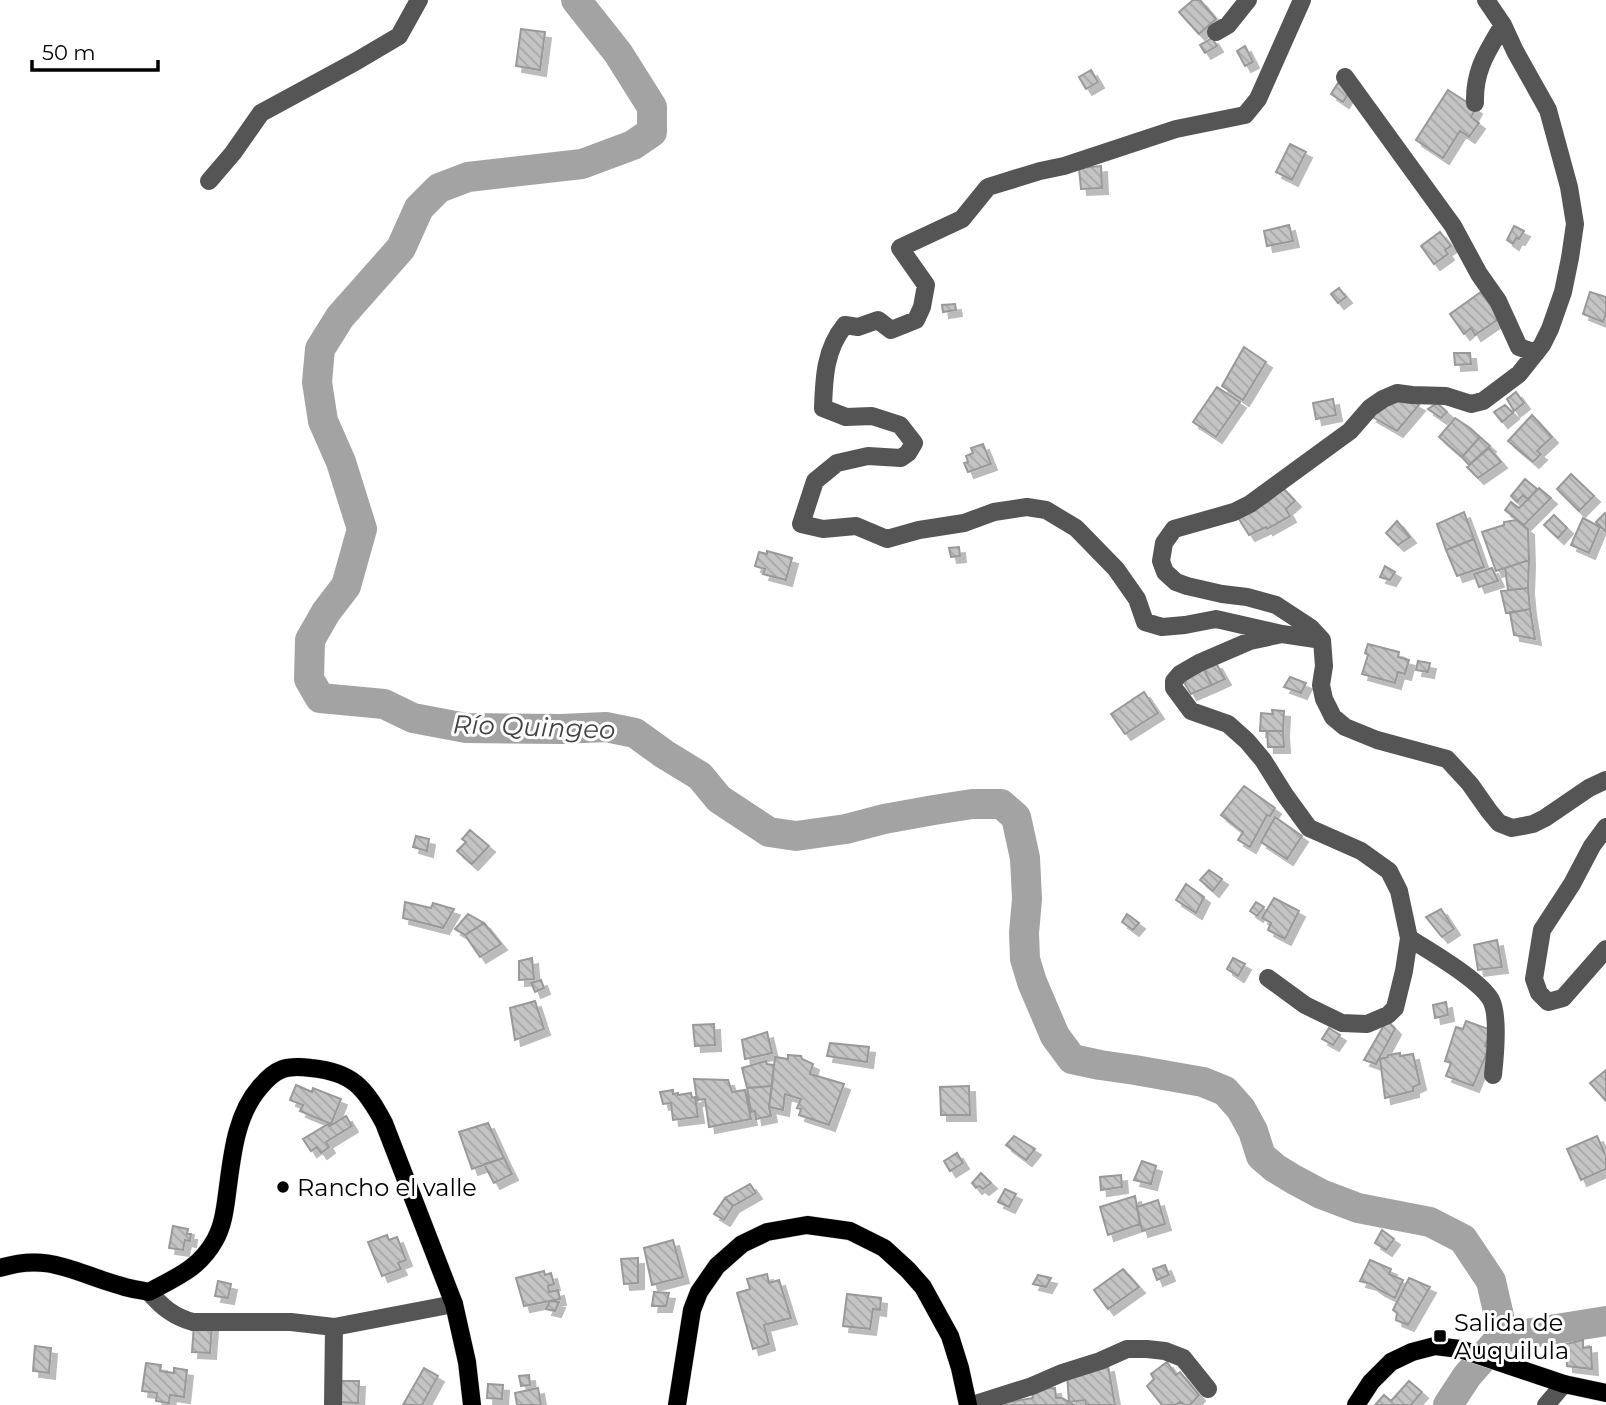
<svg xmlns="http://www.w3.org/2000/svg" width="1606" height="1405" viewBox="0 0 1606 1405" font-family="Montserrat,sans-serif">
<style>
.lines{fill:none;stroke-linecap:round;stroke-linejoin:round}
.river{stroke:#a3a3a3;stroke-width:30}
.building{fill:url(#building-back-hatch);stroke:#999;stroke-width:2;filter:url(#shadow)}
.major-casing{stroke:#dbdbdb;stroke-width:19}
.minor{stroke:#555;stroke-width:18}
.major{stroke:#000;stroke-width:18}
.poi-dot{fill:#000;stroke:#fff;stroke-width:2.5}
.labels{text-anchor:middle;dominant-baseline:central;stroke-width:6;stroke-linejoin:round;paint-order:stroke}
.poi-label{font-size:24px;fill:#000;stroke:#fff;text-anchor:start}
.water-label{font-size:26px;font-style:italic;fill:#444;stroke:#fff}
</style>
<defs>
<pattern id="building-back-hatch" width="6" height="6" patternUnits="userSpaceOnUse" patternTransform="scale(1.75)"><rect width="6" height="6" fill="#c4c4c4"/><path d="M-1 5l2 2M0 0l6 6M5-1l2 2" fill="none" stroke="#a7a7a7"/></pattern>
<filter id="shadow"><feDropShadow dx="6" dy="6" stdDeviation="0" flood-color="#0004"/></filter>
</defs>
<rect width="100%" height="100%" fill="#fff"/>
<g class="lines">
<path class="river" d="M 576,0 L 618,53 L 652,107 L 652,132 L 633,145 L 582,164 L 468,177 L 439,188 L 419,208 L 401,248 L 340,317 L 320,349 L 317,382 L 323,421 L 341,462 L 362,529 L 346,586 L 326,612 L 310,640 L 309,679 L 320,698 L 384,704 L 413,718 L 466,728 L 561,729 L 606,727 L 635,733 L 664,754 L 700,776 L 719,799 L 769,832 L 796,836 L 846,829 L 884,819 L 934,810 L 972,804 L 1001,804 L 1016,817 L 1025,858 L 1027,899 L 1024,933 L 1025,959 L 1032,982 L 1055,1036 L 1072,1059 L 1100,1065 L 1135,1070 L 1203,1082 L 1225,1091 L 1241,1109 L 1253,1131 L 1261,1156 L 1275,1168 L 1293,1179 L 1321,1194 L 1358,1208 L 1430,1222 L 1463,1239 L 1491,1281 L 1499,1316 L 1500,1338 L 1467,1376 L 1448,1405
M 1500,1338 L 1606,1321"/>
</g>
<path class="building" d="M 1193,0 L 1200,0 L 1216,19 L 1199,34 L 1179,12 Z
M 521,29 L 545,32 L 540,70 L 516,66 Z
M 1212,38 L 1217,46 L 1205,53 L 1200,45 Z
M 1245,46 L 1253,62 L 1245,66 L 1237,51 Z
M 1091,70 L 1098,82 L 1086,89 L 1079,77 Z
M 1338,83 L 1350,91 L 1343,102 L 1331,94 Z
M 1448,90 L 1476,108 L 1471,117 L 1479,123 L 1469,137 L 1460,131 L 1443,158 L 1416,140 Z
M 1290,144 L 1306,152 L 1292,180 L 1276,172 Z
M 1101,166 L 1102,188 L 1081,189 L 1079,168 Z
M 1289,225 L 1293,241 L 1267,246 L 1264,231 Z
M 1514,226 L 1524,231 L 1519,239 L 1516,238 L 1513,244 L 1507,240 Z
M 1440,232 L 1451,246 L 1445,250 L 1448,254 L 1434,264 L 1421,246 Z
M 1339,288 L 1346,297 L 1338,303 L 1331,294 Z
M 1481,292 L 1491,306 L 1494,304 L 1503,316 L 1475,335 L 1471,328 L 1464,334 L 1450,314 Z
M 1590,292 L 1606,297 L 1606,313 L 1603,322 L 1583,314 Z
M 955,304 L 956,310 L 943,312 L 942,305 Z
M 1244,347 L 1266,362 L 1243,400 L 1222,386 Z
M 1454,353 L 1470,353 L 1471,364 L 1455,365 Z
M 1217,387 L 1240,402 L 1216,437 L 1193,422 Z
M 1516,392 L 1524,403 L 1514,411 L 1507,399 Z
M 1401,395 L 1419,405 L 1397,431 L 1371,416 Z
M 1333,399 L 1336,415 L 1316,419 L 1313,403 Z
M 1437,403 L 1447,412 L 1441,418 L 1428,409 Z
M 1505,405 L 1513,413 L 1502,422 L 1494,412 Z
M 1532,415 L 1552,437 L 1537,451 L 1541,454 L 1533,462 L 1508,441 Z
M 1455,418 L 1470,428 L 1480,437 L 1462,457 L 1439,437 Z
M 1480,437 L 1490,446 L 1469,465 L 1462,457 Z
M 983,444 L 991,464 L 968,472 L 964,463 L 968,462 L 966,456 L 973,453 L 971,448 Z
M 1489,448 L 1501,462 L 1478,478 L 1467,467 Z
M 1571,474 L 1594,496 L 1579,511 L 1557,489 Z
M 1525,479 L 1537,489 L 1528,500 L 1523,495 L 1517,502 L 1511,496 Z
M 1283,488 L 1295,501 L 1286,509 L 1290,516 L 1267,529 L 1266,527 L 1249,535 L 1237,516 L 1268,502 Z
M 1539,488 L 1551,498 L 1524,525 L 1505,510 L 1511,502 L 1519,508 Z
M 1464,512 L 1474,539 L 1446,550 L 1437,524 Z
M 1605,513 L 1606,514 L 1606,532 L 1596,522 Z
M 1554,515 L 1567,528 L 1558,538 L 1544,525 Z
M 1583,518 L 1600,527 L 1589,553 L 1571,545 Z
M 1516,520 L 1528,529 L 1529,560 L 1496,571 L 1482,532 L 1504,525 L 1504,522 Z
M 1397,521 L 1410,537 L 1398,545 L 1386,533 Z
M 1474,539 L 1484,567 L 1457,576 L 1446,550 Z
M 959,547 L 960,556 L 951,557 L 949,548 Z
M 767,551 L 792,558 L 786,580 L 763,574 L 765,569 L 755,566 L 759,552 L 767,554 Z
M 1529,560 L 1528,588 L 1508,590 L 1505,568 Z
M 1385,566 L 1395,572 L 1390,580 L 1380,577 Z
M 1492,568 L 1498,581 L 1479,587 L 1474,574 Z
M 1528,588 L 1530,609 L 1506,613 L 1501,591 Z
M 1530,609 L 1535,639 L 1514,635 L 1510,613 Z
M 1368,644 L 1399,652 L 1398,657 L 1409,660 L 1405,674 L 1398,672 L 1395,683 L 1362,674 L 1368,655 L 1365,653 Z
M 1418,661 L 1430,663 L 1428,672 L 1416,670 Z
M 1216,663 L 1225,679 L 1212,685 L 1203,668 Z
M 1203,668 L 1212,685 L 1191,694 L 1185,684 L 1186,680 Z
M 1290,677 L 1306,683 L 1301,693 L 1284,687 Z
M 1144,692 L 1158,713 L 1125,734 L 1111,714 Z
M 1272,710 L 1284,711 L 1283,731 L 1260,731 L 1261,713 L 1273,714 Z
M 1267,731 L 1283,731 L 1284,747 L 1268,747 Z
M 1244,786 L 1275,808 L 1270,816 L 1267,815 L 1250,847 L 1238,840 L 1243,832 L 1221,815 Z
M 1275,817 L 1302,836 L 1287,859 L 1261,842 Z
M 470,830 L 489,846 L 472,864 L 457,851 L 466,842 L 462,839 Z
M 416,836 L 429,839 L 427,851 L 413,847 Z
M 1209,870 L 1222,879 L 1213,891 L 1200,880 Z
M 1186,884 L 1204,897 L 1196,913 L 1176,900 Z
M 1274,898 L 1299,911 L 1285,939 L 1268,930 L 1271,923 L 1262,918 Z
M 405,902 L 431,908 L 433,903 L 454,909 L 443,928 L 403,918 Z
M 1256,902 L 1264,907 L 1257,916 L 1250,911 Z
M 1441,909 L 1454,929 L 1442,937 L 1426,917 Z
M 468,914 L 484,923 L 465,935 L 455,929 Z
M 1127,914 L 1139,923 L 1133,930 L 1122,922 Z
M 484,923 L 501,944 L 480,957 L 465,935 Z
M 1497,940 L 1502,967 L 1478,970 L 1474,945 Z
M 532,958 L 534,979 L 519,980 L 519,961 Z
M 1233,958 L 1245,964 L 1238,976 L 1227,969 Z
M 541,980 L 544,988 L 535,992 L 531,983 Z
M 535,1001 L 544,1029 L 515,1040 L 510,1008 Z
M 1446,1002 L 1448,1015 L 1435,1018 L 1433,1005 Z
M 1387,1020 L 1395,1029 L 1376,1064 L 1364,1060 Z
M 1466,1021 L 1491,1030 L 1485,1046 L 1489,1048 L 1473,1086 L 1446,1076 L 1451,1063 L 1445,1061 L 1456,1027 L 1463,1029 Z
M 714,1024 L 715,1045 L 695,1046 L 693,1025 Z
M 1329,1028 L 1340,1035 L 1333,1045 L 1322,1039 Z
M 767,1032 L 772,1053 L 745,1059 L 742,1040 Z
M 830,1043 L 869,1047 L 867,1062 L 827,1056 Z
M 1400,1053 L 1400,1056 L 1413,1054 L 1420,1084 L 1413,1087 L 1413,1091 L 1385,1098 L 1380,1059 L 1388,1057 L 1388,1055 Z
M 788,1055 L 801,1056 L 802,1059 L 813,1064 L 810,1074 L 844,1084 L 829,1125 L 799,1115 L 801,1109 L 797,1108 L 801,1099 L 785,1094 L 783,1110 L 769,1107 L 775,1057 L 788,1059 Z
M 766,1061 L 767,1064 L 774,1065 L 772,1086 L 747,1088 L 742,1068 Z
M 1606,1070 L 1606,1101 L 1590,1083 Z
M 694,1079 L 728,1080 L 732,1092 L 745,1090 L 751,1119 L 709,1127 L 705,1099 L 697,1100 Z
M 296,1085 L 312,1092 L 313,1088 L 341,1099 L 331,1124 L 300,1111 L 303,1105 L 290,1100 Z
M 772,1086 L 769,1107 L 771,1116 L 756,1119 L 755,1111 L 751,1112 L 747,1088 Z
M 969,1086 L 970,1115 L 941,1115 L 940,1087 Z
M 673,1090 L 673,1094 L 678,1093 L 678,1095 L 691,1093 L 692,1098 L 695,1097 L 698,1117 L 673,1120 L 671,1103 L 663,1104 L 660,1092 Z
M 346,1116 L 352,1126 L 326,1142 L 329,1147 L 321,1153 L 317,1147 L 311,1151 L 303,1139 L 328,1124 L 330,1126 Z
M 488,1123 L 504,1158 L 472,1169 L 459,1132 Z
M 1014,1136 L 1035,1149 L 1026,1160 L 1006,1145 Z
M 1597,1136 L 1606,1156 L 1606,1169 L 1581,1180 L 1567,1149 Z
M 957,1153 L 963,1163 L 950,1171 L 944,1161 Z
M 504,1158 L 512,1174 L 494,1183 L 484,1164 Z
M 1142,1161 L 1156,1166 L 1151,1184 L 1134,1180 Z
M 981,1173 L 991,1183 L 983,1189 L 979,1186 L 976,1188 L 972,1183 Z
M 1121,1175 L 1122,1187 L 1101,1190 L 1100,1177 Z
M 750,1184 L 756,1193 L 733,1206 L 725,1198 Z
M 1005,1189 L 1016,1194 L 1009,1207 L 998,1202 Z
M 1135,1196 L 1140,1224 L 1108,1235 L 1100,1207 Z
M 725,1198 L 733,1206 L 724,1220 L 714,1214 Z
M 1158,1200 L 1165,1224 L 1142,1231 L 1137,1207 Z
M 173,1226 L 188,1229 L 187,1234 L 191,1234 L 190,1241 L 185,1240 L 183,1250 L 169,1248 Z
M 1382,1230 L 1394,1239 L 1386,1250 L 1375,1243 Z
M 387,1235 L 389,1240 L 397,1237 L 406,1260 L 398,1263 L 401,1269 L 382,1276 L 368,1242 Z
M 673,1240 L 683,1277 L 652,1285 L 644,1248 Z
M 638,1258 L 638,1283 L 624,1284 L 621,1259 Z
M 1370,1260 L 1391,1269 L 1389,1274 L 1403,1280 L 1395,1298 L 1379,1290 L 1371,1284 L 1360,1281 Z
M 1165,1265 L 1169,1275 L 1157,1280 L 1153,1269 Z
M 1123,1269 L 1139,1287 L 1108,1309 L 1094,1290 Z
M 544,1271 L 545,1275 L 551,1273 L 554,1284 L 548,1286 L 549,1292 L 558,1290 L 560,1299 L 524,1306 L 516,1278 Z
M 767,1274 L 769,1283 L 779,1280 L 791,1318 L 764,1325 L 769,1344 L 753,1349 L 737,1293 L 750,1289 L 747,1279 Z
M 1038,1275 L 1051,1278 L 1046,1287 L 1033,1284 Z
M 1409,1278 L 1430,1287 L 1408,1325 L 1396,1320 L 1397,1313 L 1393,1310 Z
M 218,1281 L 231,1284 L 228,1298 L 215,1296 Z
M 654,1292 L 669,1293 L 666,1306 L 652,1306 Z
M 847,1294 L 881,1298 L 880,1310 L 873,1309 L 870,1329 L 843,1326 Z
M 550,1301 L 559,1302 L 555,1311 L 546,1309 Z
M 194,1324 L 212,1325 L 210,1353 L 192,1352 Z
M 1583,1340 L 1583,1348 L 1591,1347 L 1592,1369 L 1567,1366 L 1566,1344 Z
M 35,1346 L 51,1348 L 49,1373 L 33,1371 Z
M 1167,1362 L 1176,1375 L 1180,1372 L 1199,1395 L 1190,1405 L 1185,1405 L 1180,1402 L 1175,1405 L 1162,1405 L 1147,1386 L 1154,1379 L 1151,1374 Z
M 146,1363 L 161,1365 L 160,1371 L 174,1373 L 174,1368 L 187,1370 L 184,1397 L 170,1395 L 169,1403 L 156,1401 L 157,1393 L 142,1391 Z
M 1108,1366 L 1115,1405 L 1086,1405 L 1085,1400 L 1069,1402 L 1067,1374 Z
M 424,1368 L 438,1376 L 422,1405 L 403,1405 Z
M 529,1375 L 530,1385 L 521,1386 L 519,1376 Z
M 336,1381 L 359,1381 L 358,1403 L 335,1402 Z
M 1409,1381 L 1422,1392 L 1411,1405 L 1375,1405 L 1384,1395 L 1391,1401 Z
M 488,1384 L 503,1385 L 502,1399 L 487,1398 Z
M 538,1388 L 541,1405 L 517,1405 L 515,1393 Z
M 1055,1388 L 1056,1398 L 1062,1398 L 1074,1405 L 996,1405 L 996,1404 L 1033,1398 L 1031,1389 Z"/>
<g class="lines">
<defs>
<path id="major" d="M 0,1268 C 50,1252 76,1274 122,1286 C 130,1289 140,1290 149,1292 C 176,1277 199,1269 215,1240 C 223,1226 225,1209 227,1194 C 232,1157 235,1116 260,1087 C 276,1068 286,1065 311,1068 C 353,1072 365,1088 384,1123 L 454,1304 L 467,1362 L 472,1405
M 677,1405 L 692,1310 L 699,1292 L 717,1266 L 742,1244 L 767,1232 L 807,1225 L 850,1231 L 884,1248 L 908,1270 L 923,1287 L 950,1336 L 960,1368 L 968,1405
M 1356,1405 L 1371,1382 L 1391,1362 L 1412,1352 L 1435,1346 L 1460,1349 L 1564,1384 L 1606,1393"/>
</defs>
<use href="#major" class="major-casing"/>
<path class="minor" d="M 1486,0 L 1503,25 L 1515,51 L 1548,110 L 1569,187 L 1575,224 L 1570,258 L 1563,292 L 1550,329 L 1542,345 L 1519,374 L 1483,401 L 1471,404 L 1446,396 L 1412,395 L 1397,393 L 1383,399 L 1370,408 L 1350,431 L 1250,504 L 1234,512 L 1174,529 L 1164,543 L 1161,561 L 1165,572 L 1176,582 L 1187,586 L 1222,594 L 1247,597 L 1276,605 L 1311,628 L 1322,640 L 1324,666 L 1321,685 L 1324,699 L 1333,717 L 1345,727 L 1377,740 L 1447,759 L 1470,784 L 1489,811 L 1499,823 L 1512,828 L 1533,824 L 1545,818 L 1589,788 L 1606,780
M 1216,32 L 1228,25 L 1248,0
M 1345,77 L 1453,226 L 1479,274 L 1498,301 L 1519,347 L 1536,353
M 1475,103 C 1474,70 1487,52 1503,25
M 209,181 L 233,153 L 261,113 L 355,62 L 399,36 L 419,0
M 1282,634 L 1216,619 L 1185,625 L 1162,627 L 1145,622 L 1137,599 L 1116,569 L 1076,528 L 1046,510 L 1027,507 L 994,512 L 964,523 L 919,530 L 887,539 L 856,526 L 823,529 L 801,524 L 815,481 L 837,463 L 868,456 L 901,458 L 908,453 L 914,443 L 900,425 L 872,416 L 846,417 L 823,408 C 824,378 825,349 845,325 L 858,327 L 878,320 L 891,330 L 916,320 L 922,307 L 926,285 L 900,248 L 962,219 L 988,187 L 1040,171 L 1064,166 L 1176,129 L 1245,115 L 1258,99 L 1302,0
M 1322,640 L 1282,634 L 1250,641 L 1199,663 L 1180,674 L 1174,681 L 1174,688 L 1191,711 L 1228,724 L 1247,741 L 1263,760 L 1285,795 L 1309,828 L 1361,851 L 1389,871 L 1399,891 L 1409,938 C 1429,951 1480,980 1491,1000 C 1499,1015 1495,1057 1493,1075
M 1606,827 L 1592,846 L 1572,884 L 1542,930 L 1534,979 L 1539,993 L 1548,1002 L 1563,998 L 1606,949
M 1268,978 L 1305,1005 L 1342,1023 L 1367,1024 L 1388,1015 L 1395,1008 L 1404,971 L 1409,938
M 149,1292 C 162,1307 174,1317 193,1322 L 291,1322 L 334,1327 L 333,1405
M 334,1327 L 454,1304
M 972,1405 L 1032,1386 L 1062,1373 L 1100,1361 L 1127,1349 L 1147,1349 L 1165,1351 L 1183,1358 L 1208,1389
M 1546,1405 L 1564,1384"/>
<use href="#major" class="major"/>
</g>
<g class="poi-dot">
<circle cx="283" cy="1187" r="7"/>
<rect x="1433" y="1329" width="14" height="14" rx="3.5"/>
</g>
<g class="labels">
<g class="poi-label">
<text x="297" y="1187">Rancho el valle</text>
<text x="1454" y="1322">Salida de<tspan x="1454" dy="28">Auquilula</tspan></text>
</g>
<g class="water-label">
<text transform="translate(534 727) rotate(2)">Río Quingeo</text>
</g>
</g>
<path d="M32 60v10h126v-10" fill="none" stroke="#000000" stroke-width="3.5"/>
<text x="42" y="60" font-size="21" fill="#000000" stroke="#ffffff" stroke-width="5" paint-order="stroke">50 m</text>
</svg>
